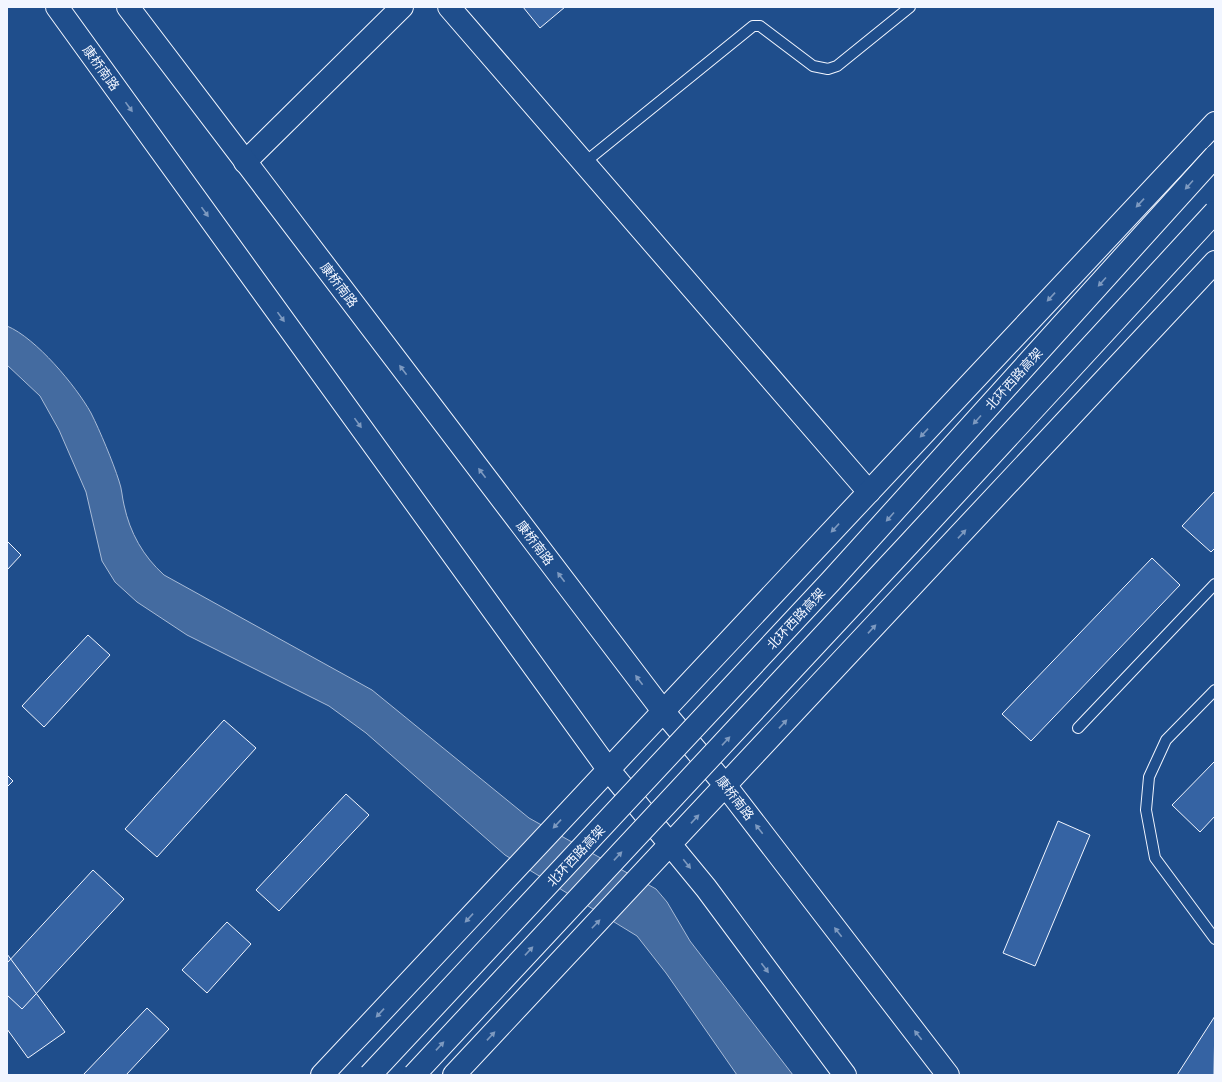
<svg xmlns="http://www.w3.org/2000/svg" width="1222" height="1082" viewBox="0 0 1222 1082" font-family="'IBM Plex Sans','Noto Sans SC',sans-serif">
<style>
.water{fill:#446ba0;stroke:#a8bbd7}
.building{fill:#3563a3;stroke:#f2f6ff}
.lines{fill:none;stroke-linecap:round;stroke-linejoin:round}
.service-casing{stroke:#f2f6ff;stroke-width:12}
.tertiary-casing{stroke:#f2f6ff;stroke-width:24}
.primary-casing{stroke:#f2f6ff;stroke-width:24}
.service{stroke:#1f4e8c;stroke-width:10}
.tertiary{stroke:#1f4e8c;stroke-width:22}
.primary{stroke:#1f4e8c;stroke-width:22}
.trunk-bridge-casing{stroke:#f2f6ff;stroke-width:24;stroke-linecap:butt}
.trunk-bridge{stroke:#1f4e8c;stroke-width:22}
.oneway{fill:#7e9ac0}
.labels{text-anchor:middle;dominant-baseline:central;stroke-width:3;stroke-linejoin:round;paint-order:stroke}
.street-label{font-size:13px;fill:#f2f6ff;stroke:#1f4e8c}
</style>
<rect width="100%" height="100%" fill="#1f4e8c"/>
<path class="water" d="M 7,326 C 36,338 76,386 91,413 C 100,431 113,462 119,481 C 122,489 122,497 124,505 C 130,533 143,556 164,575 L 372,690 L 529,818 L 656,889 L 667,902 L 690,941 L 793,1075 L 737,1075 L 666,973 L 637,936 L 505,855 L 366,733 L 329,706 L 187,635 L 137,602 L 115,582 L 102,561 L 86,492 L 59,430 L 40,396 L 7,365 Z"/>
<path class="building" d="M 523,7 L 565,7 L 540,28 Z
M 1215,491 L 1215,548 L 1211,552 L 1182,526 Z
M 7,541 L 21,555 L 7,570 Z
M 1152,558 L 1180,585 L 1031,741 L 1002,714 Z
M 88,635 L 110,655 L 44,727 L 22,706 Z
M 224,720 L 256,748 L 157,857 L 125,829 Z
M 1215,761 L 1215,816 L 1200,832 L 1172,805 Z
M 7,775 L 13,781 L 7,787 Z
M 346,794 L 369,815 L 279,911 L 256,890 Z
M 1058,821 L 1090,835 L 1035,966 L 1003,953 Z
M 93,870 L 124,899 L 22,1009 L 7,995 L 7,963 Z
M 227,922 L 251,944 L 207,993 L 182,970 Z
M 7,954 L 65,1032 L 28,1058 L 7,1029 Z
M 147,1008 L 169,1029 L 126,1075 L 83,1075 Z
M 1215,1016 L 1214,1075 L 1177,1075 Z"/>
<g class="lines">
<defs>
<path id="service" d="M 584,163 L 753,26 L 760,26 L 813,66 L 828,69 L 837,66 L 910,7
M 1215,690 L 1166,740 L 1149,777 L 1146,810 L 1155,858 L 1215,939
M 1078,728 L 1215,584"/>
<path id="tertiary" d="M 449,7 L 869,492
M 245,162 L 402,7"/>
<path id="primary" d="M 57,7 L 608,769 L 706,888 L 845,1075
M 128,7 L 663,711 L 725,785 L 948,1075
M 322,1075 L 1215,123
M 454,1075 L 1215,262"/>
</defs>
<use href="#service" class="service-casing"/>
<use href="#tertiary" class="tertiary-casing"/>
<use href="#primary" class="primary-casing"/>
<use href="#service" class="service"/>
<use href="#tertiary" class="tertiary"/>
<use href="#primary" class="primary"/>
<defs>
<path id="trunk-bridge" d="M 370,1075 L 831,581 L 1215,156
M 414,1075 L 909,544 L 1215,212"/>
</defs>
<use href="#trunk-bridge" class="trunk-bridge-casing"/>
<use href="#trunk-bridge" class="trunk-bridge"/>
</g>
<defs><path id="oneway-solid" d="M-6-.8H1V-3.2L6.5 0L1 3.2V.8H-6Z"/></defs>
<g class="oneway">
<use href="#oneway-solid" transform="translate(129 107) rotate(54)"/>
<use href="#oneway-solid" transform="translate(1189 185) rotate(132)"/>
<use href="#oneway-solid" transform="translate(1140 203) rotate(133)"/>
<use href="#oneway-solid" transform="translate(205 212) rotate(54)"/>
<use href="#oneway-solid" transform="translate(1102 282) rotate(132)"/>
<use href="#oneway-solid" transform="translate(1051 297) rotate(133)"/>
<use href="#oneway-solid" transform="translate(281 317) rotate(54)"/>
<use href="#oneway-solid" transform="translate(403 370) rotate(-127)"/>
<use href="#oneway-solid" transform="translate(977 420) rotate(132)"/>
<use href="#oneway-solid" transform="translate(358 423) rotate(54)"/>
<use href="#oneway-solid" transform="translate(924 433) rotate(133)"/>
<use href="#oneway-solid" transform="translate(482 473) rotate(-127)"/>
<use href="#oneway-solid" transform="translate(890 517) rotate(132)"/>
<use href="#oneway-solid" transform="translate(835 528) rotate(133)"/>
<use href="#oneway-solid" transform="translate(962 534) rotate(-47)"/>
<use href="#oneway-solid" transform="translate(561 577) rotate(-127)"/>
<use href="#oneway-solid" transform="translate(872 629) rotate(-47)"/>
<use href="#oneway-solid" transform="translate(639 680) rotate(-127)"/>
<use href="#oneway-solid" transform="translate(783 724) rotate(-47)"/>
<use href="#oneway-solid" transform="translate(726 741) rotate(-47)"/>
<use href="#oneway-solid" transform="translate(695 819) rotate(-47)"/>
<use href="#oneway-solid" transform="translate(557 824) rotate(133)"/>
<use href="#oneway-solid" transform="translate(759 829) rotate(-128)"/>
<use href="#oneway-solid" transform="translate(618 856) rotate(-47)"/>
<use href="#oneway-solid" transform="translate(687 864) rotate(51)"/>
<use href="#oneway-solid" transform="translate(469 918) rotate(133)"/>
<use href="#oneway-solid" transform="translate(596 924) rotate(-46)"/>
<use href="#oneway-solid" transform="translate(838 932) rotate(-128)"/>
<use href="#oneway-solid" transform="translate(529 951) rotate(-47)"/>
<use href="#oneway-solid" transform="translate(765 968) rotate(53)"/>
<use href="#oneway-solid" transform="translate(380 1013) rotate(133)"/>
<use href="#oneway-solid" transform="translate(918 1035) rotate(-128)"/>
<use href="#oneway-solid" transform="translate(491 1036) rotate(-47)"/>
<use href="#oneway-solid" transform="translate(440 1046) rotate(-47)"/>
</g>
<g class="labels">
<g class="street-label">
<text transform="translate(101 68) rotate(54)">康桥南路</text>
<text transform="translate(339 285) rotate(53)">康桥南路</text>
<text transform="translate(1014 379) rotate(-48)">北环西路高架</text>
<text transform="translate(535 543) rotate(53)">康桥南路</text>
<text transform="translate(796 619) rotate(-47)">北环西路高架</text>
<text transform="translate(735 798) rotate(52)">康桥南路</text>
<text transform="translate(576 856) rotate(-47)">北环西路高架</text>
</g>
</g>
<rect width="1222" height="1082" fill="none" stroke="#f2f6ff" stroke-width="16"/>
</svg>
